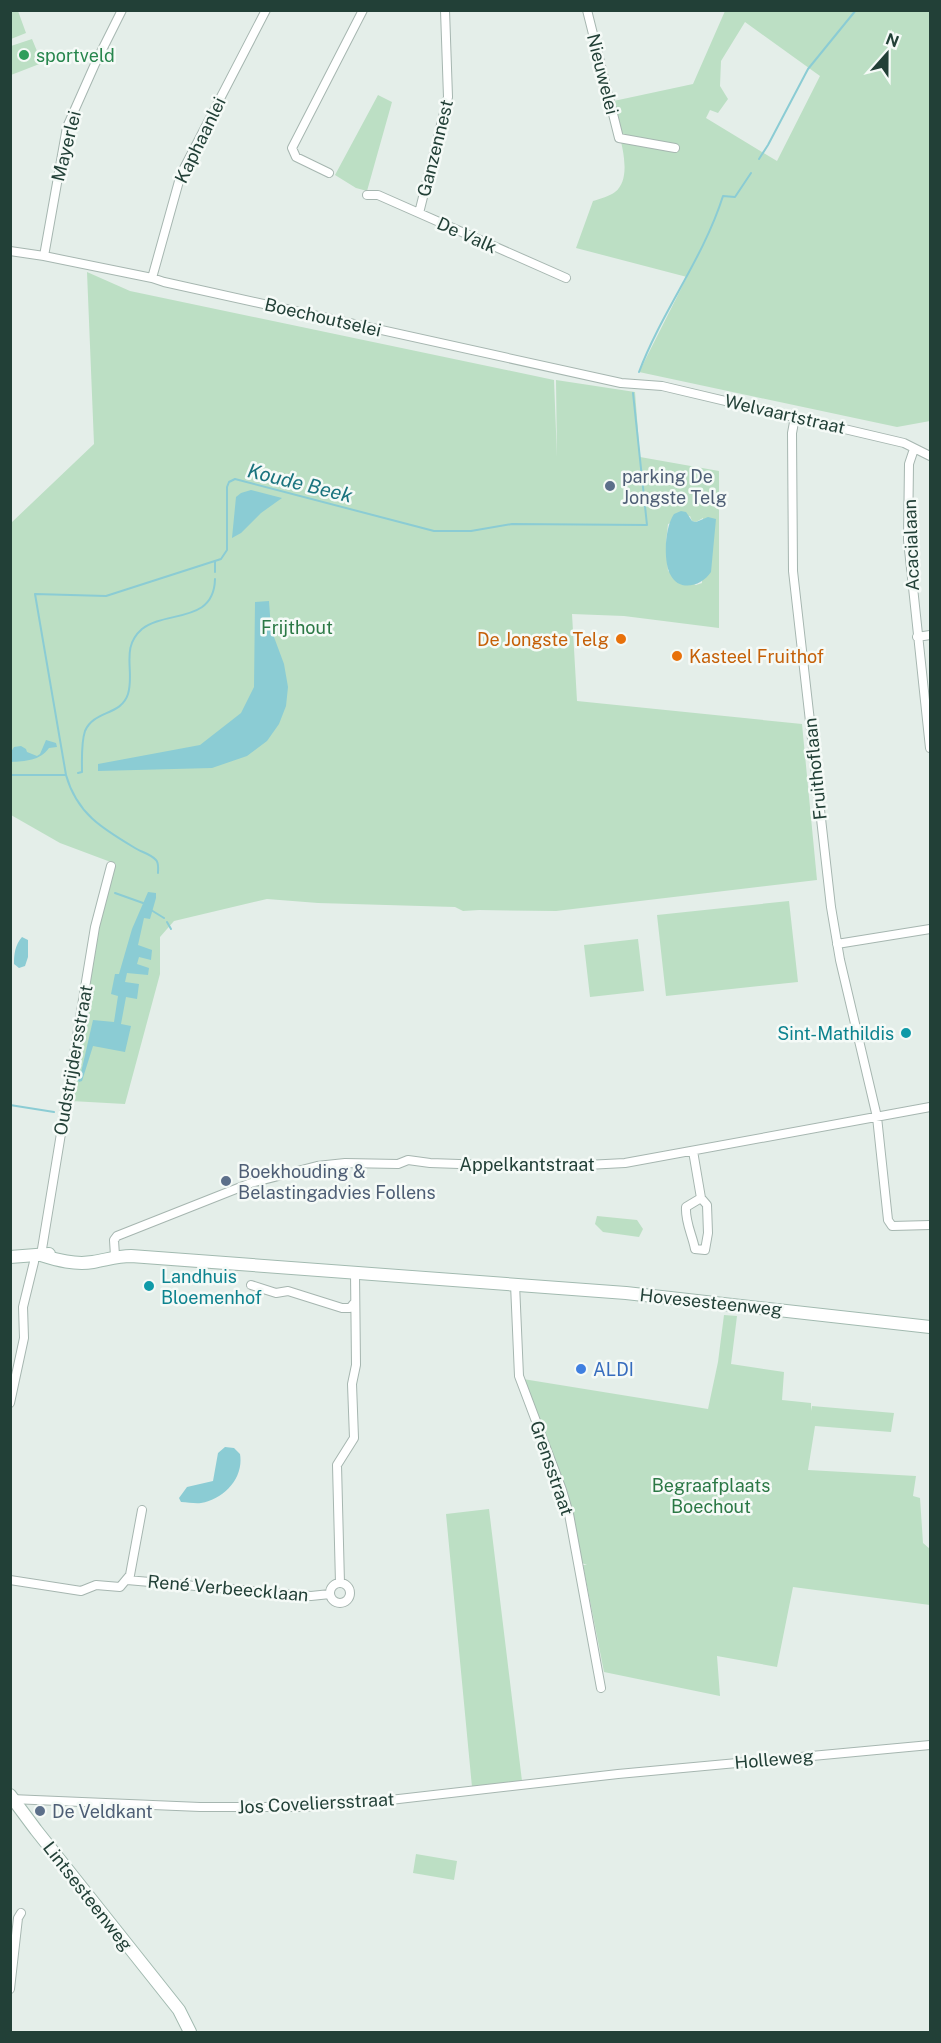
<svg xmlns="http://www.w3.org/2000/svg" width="941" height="2043" viewBox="0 0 941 2043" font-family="'Public Sans',sans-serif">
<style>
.green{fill:#bcdfc4;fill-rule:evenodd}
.water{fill:#8bccd4}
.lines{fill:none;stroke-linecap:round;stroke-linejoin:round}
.stream{stroke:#8bccd4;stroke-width:2}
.street-casing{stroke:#a6b6b0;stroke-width:10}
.secondary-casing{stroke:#a2bab0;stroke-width:14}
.street{stroke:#fff;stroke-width:8}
.secondary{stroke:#fff;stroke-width:12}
.leisure-dot{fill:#2e9e5b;stroke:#f5faf7;stroke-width:2}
.service-dot{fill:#5c6f8a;stroke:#f5faf7;stroke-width:2}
.food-dot{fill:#e8710a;stroke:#f5faf7;stroke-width:2}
.culture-dot{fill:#0f9aa8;stroke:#f5faf7;stroke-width:2}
.shop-dot{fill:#3f7fe0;stroke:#f5faf7;stroke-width:2}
.labels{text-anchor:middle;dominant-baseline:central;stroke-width:5;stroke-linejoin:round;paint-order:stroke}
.leisure-label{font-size:18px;fill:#27864d;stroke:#f5faf7;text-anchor:start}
.street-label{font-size:18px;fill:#224037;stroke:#f5faf7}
.service-label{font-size:18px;fill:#4e5e75;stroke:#f5faf7;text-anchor:start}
.park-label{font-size:18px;fill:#2b7845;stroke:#f5faf7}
.food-label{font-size:18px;fill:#c56008;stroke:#f5faf7;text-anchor:end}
.culture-label{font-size:18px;fill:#0d838f;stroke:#f5faf7;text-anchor:end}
.shop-label{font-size:18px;fill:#366cbe;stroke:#f5faf7;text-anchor:start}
.water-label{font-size:20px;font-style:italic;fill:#1a737e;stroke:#f5faf7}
</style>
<rect width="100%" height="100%" fill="#e4eee9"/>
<path class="green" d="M 11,10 L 18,11 L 26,33 L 11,39 Z
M 725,11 L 930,11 L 930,421 L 897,427 L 639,372 L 687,277 L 576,248 L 593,201 C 600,199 610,196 615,192 C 637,175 615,122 609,102 L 693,84 ZM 745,22 L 820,76 L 777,161 L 706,118 L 710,110 L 718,113 L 728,99 L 720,86 L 721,61 Z
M 32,39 L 42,63 L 11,75 L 11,46 Z
M 378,95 L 392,102 L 367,191 L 356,188 L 335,175 Z
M 87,272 L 130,291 L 554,380 L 557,457 L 556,380 L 635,392 L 640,457 L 719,471 L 719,628 L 624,616 L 572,614 L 577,701 L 802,724 L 817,880 L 556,911 L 479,910 L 463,911 L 455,907 L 318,903 L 267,899 L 174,921 L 160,937 L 160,974 L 125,1104 L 71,1101 L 101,915 L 116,864 L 60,843 L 11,815 L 11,523 L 94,444 ZM 690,516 L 692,521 L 696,522 L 703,518 L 702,583 L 696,585 L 668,571 L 666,542 L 668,524 Z
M 789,901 L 798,982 L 666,996 L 657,915 Z
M 638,939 L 644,991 L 590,997 L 584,945 Z
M 597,1216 L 637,1220 L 643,1229 L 639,1237 L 603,1232 L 595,1224 Z
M 724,1315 L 737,1316 L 731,1364 L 784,1372 L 782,1400 L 811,1403 L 811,1411 L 812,1406 L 894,1413 L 891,1432 L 815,1426 L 808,1470 L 916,1476 L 913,1496 L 920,1498 L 923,1543 L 930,1549 L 930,1605 L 793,1587 L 777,1667 L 717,1656 L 720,1696 L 604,1672 L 583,1565 L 587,1565 L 582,1563 L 568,1493 L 523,1379 L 708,1409 L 718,1362 Z
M 489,1509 L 522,1781 L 472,1787 L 446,1514 Z
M 416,1854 L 457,1861 L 454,1880 L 413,1873 Z"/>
<path class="water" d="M 251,490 L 282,498 L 261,513 L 241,533 L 232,538 L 236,497 L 241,493 Z
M 681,511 L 686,512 L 692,521 L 696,522 L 708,517 L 716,519 L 711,572 C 702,586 679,593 670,574 C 663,559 665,527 674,514 Z
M 269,601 L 271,629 L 284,664 L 288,687 L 286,706 L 279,724 L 267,741 L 247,756 L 212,768 L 98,771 L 98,764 L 200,745 L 241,713 L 254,687 L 255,602 Z
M 46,740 L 56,743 L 57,747 L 49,748 C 40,761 25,761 11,762 L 11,752 L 14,747 L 21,746 L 26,749 L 27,752 L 37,756 L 40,754 Z
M 148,892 L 156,893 L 156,898 L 150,919 L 144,918 L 138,945 L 152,950 L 151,960 L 139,957 L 137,964 L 149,968 L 148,975 L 127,973 L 125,982 L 139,984 L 137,999 L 126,997 L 121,1024 L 131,1026 L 125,1052 L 93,1046 L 82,1081 L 79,1082 L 77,1078 L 80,1077 L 93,1020 L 114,1022 L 118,996 L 111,994 L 115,974 L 119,974 L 132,929 Z
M 22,937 L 28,940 L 28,957 L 25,966 L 19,968 L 14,964 C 14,954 15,945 22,937 Z
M 225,1447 L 234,1448 L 240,1454 C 244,1478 224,1499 201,1503 C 195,1504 188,1502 181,1502 L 179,1498 L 187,1487 L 213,1481 L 218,1453 Z"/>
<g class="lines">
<path class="stream" d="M 759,159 L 768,145 L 808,69 L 856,10
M 639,372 C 662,311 703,259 723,196 L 735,197 L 751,173
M 215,572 L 215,561
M 78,773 L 82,772 C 82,759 81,743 85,731 C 94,710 121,716 128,694 C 135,671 120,648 142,629 C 166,610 214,624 215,579
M 10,775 L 66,775 C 77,814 103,829 135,848 C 141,852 151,854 156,860 C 159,863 158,868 158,873
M 66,775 L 35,594 L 106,596 L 221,559 L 227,550 L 227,487 L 229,482 L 235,479 L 434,531 L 471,531 L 512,524 L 647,525 L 633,393
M 115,893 L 143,903
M 151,910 L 164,918
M 167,922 L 171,929
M 10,1105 L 54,1112"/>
<defs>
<path id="street" d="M 587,10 L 619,138 L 675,148
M 329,173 L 296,157 L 292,148 L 363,10
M 367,195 L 378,195 L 566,278
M 419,213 L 448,97 L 445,10
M 10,251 L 44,256 L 152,278 L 164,282 L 621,383 L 662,386 L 904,443 L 930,456
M 44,256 L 67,127 L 95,64 L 122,10
M 152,278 L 181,174 L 266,10
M 795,417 L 792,433 L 793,571 L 831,907 L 840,960 L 877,1117 L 888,1220 L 892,1226 L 930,1225
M 914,449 L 909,464 L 908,540 L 930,748
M 917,637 L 930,635
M 837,944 L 930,929
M 693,1151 L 701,1198 L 707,1205 L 708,1233 L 705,1250 L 695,1249 C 692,1234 685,1222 686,1207 L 701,1198
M 41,1255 L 95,927 L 111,866
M 115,1256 L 114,1240 L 117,1236 L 251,1183 L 317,1166 L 345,1163 L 398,1164 L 408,1160 L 430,1163 L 548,1167 L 625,1163 L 930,1107
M 515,1284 L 519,1376 L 562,1490 L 569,1514 L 601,1688
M 251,1285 L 276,1293 L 288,1291 L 342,1308 L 350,1308 L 355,1302
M 10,1403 L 24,1338 L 23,1307 L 34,1262 L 34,1256
M 10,1580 L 81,1591 L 96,1585 L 120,1587 L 130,1575 L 142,1510
M 127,1580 L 311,1596 L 330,1594
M330 1593a10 10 0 1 1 20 0a10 10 0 1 1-20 0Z
M 340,1583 L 337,1465 L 354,1438 L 352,1384 L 356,1365 L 355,1273
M 11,1799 L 200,1807 L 303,1807 L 390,1800 L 618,1774 L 930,1745
M 10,1989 L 18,1918 L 21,1913"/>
<path id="secondary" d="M 41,1255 C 57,1260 75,1265 93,1262 C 106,1260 117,1256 131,1256 L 626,1293 L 930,1327
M 10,1257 L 49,1254
M 10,1795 L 36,1830 L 179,2010 L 190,2032"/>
</defs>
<use href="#street" class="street-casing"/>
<use href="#secondary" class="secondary-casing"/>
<use href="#street" class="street"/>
<use href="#secondary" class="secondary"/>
</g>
<circle class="leisure-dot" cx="24" cy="55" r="6"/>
<g class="service-dot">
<circle cx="610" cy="486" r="6"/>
<circle cx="226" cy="1181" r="6"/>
<circle cx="40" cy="1811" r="6"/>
</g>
<g class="food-dot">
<circle cx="621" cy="639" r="6"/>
<circle cx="677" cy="656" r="6"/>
</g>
<g class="culture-dot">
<circle cx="906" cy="1033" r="6"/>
<circle cx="149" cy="1286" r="6"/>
</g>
<circle class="shop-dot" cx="581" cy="1369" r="6"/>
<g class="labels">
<g class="leisure-label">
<text x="36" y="55">sportveld</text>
</g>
<g class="street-label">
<text transform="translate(603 74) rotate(76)">Nieuwelei</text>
<text transform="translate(200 140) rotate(-64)">Kaphaanlei</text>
<text transform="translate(66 146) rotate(-76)">Mayerlei</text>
<text transform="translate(435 148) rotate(-76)">Ganzennest</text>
<text transform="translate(467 235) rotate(24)">De Valk</text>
<text transform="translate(323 317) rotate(13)">Boechoutselei</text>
<text transform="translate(785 414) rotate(13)">Welvaartstraat</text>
<text transform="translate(911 545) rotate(-92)">Acacialaan</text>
<text transform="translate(815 769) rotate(-96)">Fruithoflaan</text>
<text transform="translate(73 1060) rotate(-80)">Oudstrijdersstraat</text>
<text x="527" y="1164">Appelkantstraat</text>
<text transform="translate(711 1302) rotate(6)">Hovesesteenweg</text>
<text transform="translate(552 1468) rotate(71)">Grensstraat</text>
<text transform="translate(228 1588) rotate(5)">René Verbeecklaan</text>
<text transform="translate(774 1759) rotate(-5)">Holleweg</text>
<text transform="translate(316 1803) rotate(-3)">Jos Coveliersstraat</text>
<text transform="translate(88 1896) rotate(52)">Lintsesteenweg</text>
</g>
<g class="service-label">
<text x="622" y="476">parking De<tspan x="622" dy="21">Jongste Telg</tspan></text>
<text x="238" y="1171">Boekhouding &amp;<tspan x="238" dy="21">Belastingadvies Follens</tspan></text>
<text x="52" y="1811">De Veldkant</text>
</g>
<g class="park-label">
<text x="297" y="627">Frijthout</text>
<text x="711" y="1485">Begraafplaats<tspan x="711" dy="21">Boechout</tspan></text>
</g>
<g class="food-label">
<text x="609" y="639">De Jongste Telg</text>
<text x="689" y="656" text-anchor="start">Kasteel Fruithof</text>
</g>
<g class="culture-label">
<text x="894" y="1033">Sint-Mathildis</text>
<text x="161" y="1276" text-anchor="start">Landhuis<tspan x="161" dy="21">Bloemenhof</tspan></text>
</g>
<g class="shop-label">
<text x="593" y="1369">ALDI</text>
</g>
<g class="water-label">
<text transform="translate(300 483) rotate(14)">Koude Beek</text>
</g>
</g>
<rect width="941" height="2043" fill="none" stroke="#224037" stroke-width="24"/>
<g transform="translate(887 54) rotate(21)" stroke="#f5faf7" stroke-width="4.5" paint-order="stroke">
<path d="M0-4.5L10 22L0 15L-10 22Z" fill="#224037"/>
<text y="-9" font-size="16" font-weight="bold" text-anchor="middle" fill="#224037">N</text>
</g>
</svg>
